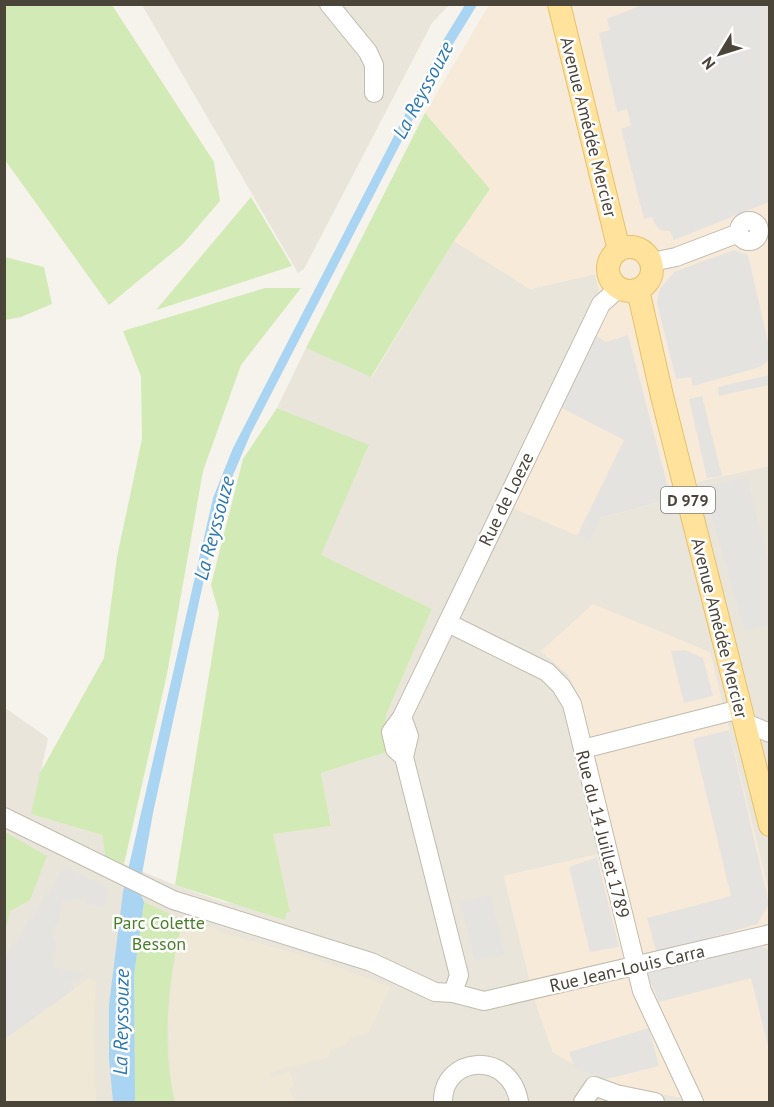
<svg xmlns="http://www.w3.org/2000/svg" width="774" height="1107" viewBox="0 0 774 1107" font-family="'PT Sans',sans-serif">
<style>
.residential{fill:#eae5da}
.commercial{fill:#f7ead8}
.education{fill:#efe8d6}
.green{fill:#d2eab5}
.parking{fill:#e5e3e0}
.water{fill:#a9d4f2}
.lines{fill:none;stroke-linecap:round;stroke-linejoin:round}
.minor-casing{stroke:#c2bbae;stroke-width:20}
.major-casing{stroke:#e6c16a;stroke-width:24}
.minor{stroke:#fff;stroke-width:18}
.major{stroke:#ffe39c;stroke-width:22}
.labels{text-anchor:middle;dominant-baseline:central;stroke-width:5;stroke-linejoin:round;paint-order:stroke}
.shield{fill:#fff;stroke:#817c74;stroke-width:1.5}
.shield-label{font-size:16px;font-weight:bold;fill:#4b4439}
.street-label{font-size:18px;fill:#4b4439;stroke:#fff}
.park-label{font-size:18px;fill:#4a7f2a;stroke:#fff}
.water-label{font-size:20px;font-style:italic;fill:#2e7ab2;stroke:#fff}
</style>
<rect width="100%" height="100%" fill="#f6f3ec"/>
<path class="residential" d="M 142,5 L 449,5 L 432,23 L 304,269 L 298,273 Z
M 454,241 L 530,289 L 595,274 L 606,316 L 510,507 L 600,518 L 671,499 L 700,481 L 769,466 L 769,893 L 710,652 L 541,651 L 568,674 L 582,701 L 608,852 L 504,876 L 535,1001 L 553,1052 L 596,1077 L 630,1088 L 706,1102 L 5,1102 L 4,707 L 48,738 L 32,814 L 102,835 L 105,856 L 175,885 L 223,902 L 290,912 L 272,833 L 331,826 L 321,773 L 387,752 L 386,715 L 432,609 L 320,555 L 369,446 L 277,408 L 306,348 L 372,377 Z"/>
<path class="commercial" d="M 489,5 L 769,5 L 769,466 L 700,481 L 671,499 L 600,518 L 590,541 L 510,507 L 606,315 L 595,274 L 530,289 L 454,241 L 490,189 L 425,113 Z
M 593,604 L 710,652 L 769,893 L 769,1102 L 706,1102 L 630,1088 L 596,1077 L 553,1052 L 535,1001 L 504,876 L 608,852 L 582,701 L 568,674 L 541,651 Z"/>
<path class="education" d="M 184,916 L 220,932 L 318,960 L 390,987 L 369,1032 L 349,1038 L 346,1045 L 331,1049 L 328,1057 L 269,1073 L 271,1078 L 290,1071 L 294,1086 L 289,1088 L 295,1100 L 300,1102 L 175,1102 L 171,1086 L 168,1022 L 174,952 Z
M 88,979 L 96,981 L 93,1035 L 96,1102 L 5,1102 L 4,1039 Z"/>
<path class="green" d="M 5,4 L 112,5 L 214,162 L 220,201 L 183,244 L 109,305 L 5,160 Z
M 425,113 L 490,189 L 454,241 L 371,377 L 306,348 Z
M 251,197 L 292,266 L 156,310 Z
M 5,257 L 44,267 L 52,304 L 21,317 L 5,320 Z
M 265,288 L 301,288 L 241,365 L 203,471 L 167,674 L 124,864 L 105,856 L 102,835 L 31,814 L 40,773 L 104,658 L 117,557 L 142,439 L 141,376 L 123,331 Z
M 277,408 L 369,445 L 321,555 L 432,609 L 386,715 L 387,752 L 321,773 L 331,826 L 273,834 L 290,912 L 287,912 L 285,920 L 175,885 L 219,613 L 211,585 L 243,459 Z
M 5,832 L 47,856 L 30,900 L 10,911 L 5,933 Z
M 144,902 L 183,920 C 168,977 161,1045 175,1102 L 135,1102 L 134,975 Z"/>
<path class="parking" d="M 644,4 L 769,5 L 769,202 L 674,240 L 670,231 L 660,230 L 655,224 L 652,217 L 644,219 L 621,129 L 631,125 L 627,109 L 617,112 L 599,33 L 610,30 L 607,19 Z
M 734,250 L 748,255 L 769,346 L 769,360 L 760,367 L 693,386 L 691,377 L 676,379 L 657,303 L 660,289 L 674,272 Z
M 628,335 L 671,499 L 600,518 L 590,541 L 577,536 L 624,440 L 560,407 L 597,336 L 606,342 Z
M 769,375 L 769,385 L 719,396 L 718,387 Z
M 702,396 L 722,476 L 707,478 L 689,399 Z
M 747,478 L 769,565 L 770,625 L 745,631 L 703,486 Z
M 685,650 L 703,658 L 713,696 L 684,703 L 671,651 Z
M 729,730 L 769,904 L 757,924 L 657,954 L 647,918 L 731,896 L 693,739 Z
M 597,857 L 619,947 L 590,952 L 569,867 Z
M 65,867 L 107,887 L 105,907 L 85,904 L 85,900 L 73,898 L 72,902 L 63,900 L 58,927 L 54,927 L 53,939 L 56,940 L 52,967 L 85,974 L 70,983 L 74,989 L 5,1039 L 5,957 Z
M 490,895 L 505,954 L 475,961 L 460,902 Z
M 764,947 L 769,950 L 769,1050 L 751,978 L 659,1002 L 647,974 L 737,949 Z
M 649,1028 L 659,1066 L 603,1080 L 574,1066 L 569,1052 Z"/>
<path class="water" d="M 465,5 L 477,5 L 445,57 L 251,433 L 225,494 L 216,524 L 153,813 L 139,891 L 144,902 L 134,975 L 135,1102 L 113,1102 L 109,1058 L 109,1005 L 123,892 L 213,498 L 233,448 L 444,39 Z"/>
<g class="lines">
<defs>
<path id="minor" d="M 329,4 L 368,52 L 374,65 L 374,93
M739 231a10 10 0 1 1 20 0a10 10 0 1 1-20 0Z
M 652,262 L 676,257 L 739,233
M 448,623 L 547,672 L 561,686 L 572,704 L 642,991 L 694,1102
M 402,717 L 409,736 L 404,757
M 743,722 L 770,733
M 583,749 L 740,709
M 4,817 L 173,900 L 371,962 L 435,992 L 453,993 L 484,1001 L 770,934
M 453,993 L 459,975 L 404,757 L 395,749 L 391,732 L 402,717 L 601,304 L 619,288
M 443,1102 C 442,1056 510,1049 519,1102
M 583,1102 L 594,1086 L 616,1094 L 655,1102"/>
<path id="major" d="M 559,4 L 619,250
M608 269a22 22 0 1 1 44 0a22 22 0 1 1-44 0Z
M 638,290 L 662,396 L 770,825"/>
</defs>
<use href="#minor" class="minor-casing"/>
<use href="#major" class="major-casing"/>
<use href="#minor" class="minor"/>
<use href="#major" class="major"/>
</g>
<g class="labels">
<rect class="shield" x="661" y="487" width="54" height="26" rx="4.5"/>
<g class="shield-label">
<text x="688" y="500">D 979</text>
</g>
<g class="street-label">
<text transform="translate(589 127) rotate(76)">Avenue Amédée Mercier</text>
<text transform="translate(506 499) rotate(-64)">Rue de Loeze</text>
<text transform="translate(720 628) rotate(76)">Avenue Amédée Mercier</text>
<text transform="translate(603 834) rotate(76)">Rue du 14 Juillet 1789</text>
<text transform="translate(627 968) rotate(-13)">Rue Jean-Louis Carra</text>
</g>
<g class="park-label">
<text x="159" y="922">Parc Colette<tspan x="159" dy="21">Besson</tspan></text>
</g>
<g class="water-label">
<text transform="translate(423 90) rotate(-62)">La Reyssouze</text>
<text transform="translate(214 528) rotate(-75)">La Reyssouze</text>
<text transform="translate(121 1022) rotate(-89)">La Reyssouze</text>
</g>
</g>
<rect width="774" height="1107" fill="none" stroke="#4b4439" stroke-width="12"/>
<g transform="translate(720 54) rotate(232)" stroke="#ffffff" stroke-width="4.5" paint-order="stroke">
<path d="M0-4.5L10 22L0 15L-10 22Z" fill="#4b4439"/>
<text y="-9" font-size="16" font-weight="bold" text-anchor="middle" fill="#4b4439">N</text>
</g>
</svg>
